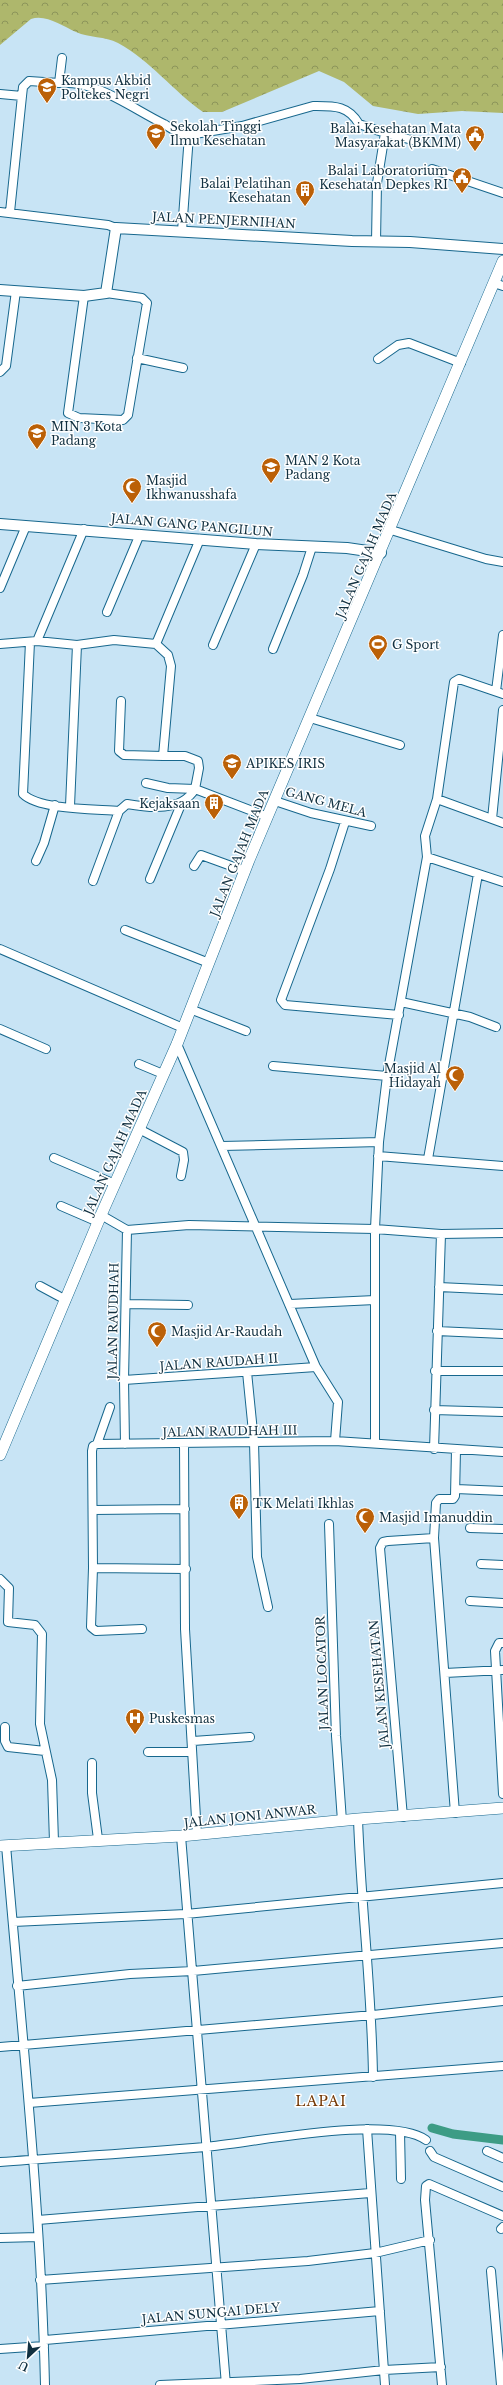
<svg xmlns="http://www.w3.org/2000/svg" width="503" height="2385" viewBox="0 0 503 2385" font-family="'Libre Baskerville',serif">
<style>
.forest{fill:url(#forest-crowns)}
.lines{fill:none;stroke-linecap:round;stroke-linejoin:round}
.canal{stroke:#3d9c85;stroke-width:9}
.minor-casing{stroke:#17678d;stroke-width:10}
.tertiary-casing{stroke:#17678d;stroke-width:12}
.secondary-casing{stroke:#17678d;stroke-width:12}
.minor{stroke:#fff;stroke-width:8}
.tertiary{stroke:#fff;stroke-width:10}
.secondary{stroke:#fff;stroke-width:11}
.labels{text-anchor:middle;dominant-baseline:central;stroke-width:3;stroke-linejoin:round;paint-order:stroke}
.poi-label{font-size:12px;fill:#113040;stroke:#fff;text-anchor:start}
.street-label{font-size:12px;fill:#113040;stroke:#fff}
.quarter-label{font-size:14px;letter-spacing:1px;fill:#753a07;stroke:#fff}
</style>
<defs>
<pattern id="forest-crowns" width="20" height="18" patternUnits="userSpaceOnUse"><rect width="20" height="18" fill="#aeb76c"/><path d="M2 6a3 3 0 1 1 6 0M12 15a3 3 0 1 1 6 0" fill="none" stroke="#8c955a"/></pattern>
</defs>
<rect width="100%" height="100%" fill="#c8e4f5"/>
<path class="forest" d="M 0,0 L 503,0 L 503,113 L 462,111 L 418,114 L 373,106 L 344,82 L 319,71 L 222,112 L 203,112 C 173,91 151,61 118,43 C 105,36 89,38 76,32 C 62,26 46,14 31,19 L 0,45 Z"/>
<g class="lines">
<path class="canal" d="M 432,2128 L 453,2134 L 503,2140"/>
<defs>
<path id="minor" d="M 62,58 L 59,83 C 97,80 131,108 164,124 C 172,129 179,134 189,135 L 182,231
M 0,94 L 22,96 L 23,87 L 29,81 L 59,83
M 189,135 L 242,126 L 313,106 C 334,106 348,105 359,124 L 385,133
M 432,169 L 503,193
M 0,212 L 108,225 L 116,228
M 10,212 L 22,96
M 376,242 L 377,183 L 385,133 L 416,141
M 494,283 L 503,286
M 84,296 L 68,413 L 79,418 L 123,420 L 128,415 L 147,303 L 142,298 L 106,293
M 137,358 L 183,368
M 378,359 L 398,345 L 409,343 L 461,363
M 0,372 L 6,366 L 16,291
M 391,530 L 486,559 L 503,562
M 0,588 L 26,526
M 107,612 L 140,534
M 37,641 L 84,529
M 30,642 L 23,794 C 39,810 96,809 119,811 L 127,804 C 150,808 181,812 195,789 L 268,817
M 0,644 L 37,641 L 77,645 L 114,640 L 156,644 L 168,655 L 171,666 L 163,756 L 185,756 L 198,761 L 199,768 L 195,789 L 168,788 L 146,783
M 156,644 L 200,539
M 213,645 L 256,544
M 273,649 L 303,575 L 312,547
M 496,691 L 503,635
M 503,694 L 459,679 L 454,682 L 437,799 L 425,836 L 427,857 L 503,882
M 121,701 L 119,751 L 124,755 L 163,756
M 310,718 L 400,745
M 437,799 L 503,823
M 275,801 L 311,813 L 371,826
M 70,806 L 77,645
M 492,819 L 503,710
M 345,822 L 330,869 L 281,1000 L 285,1005 L 399,1015
M 36,861 L 44,843 L 55,805
M 194,866 L 201,855 L 245,871
M 150,879 L 182,802
M 93,881 L 119,811
M 125,930 L 209,963
M 0,949 L 183,1028
M 401,1002 L 470,1017 L 496,1027
M 190,1009 L 246,1031
M 0,1029 L 46,1049
M 177,1044 L 316,1367 L 338,1402 L 335,1441
M 139,1064 L 163,1074
M 273,1066 L 387,1076
M 139,1129 L 183,1152 L 184,1160 L 181,1176
M 222,1146 L 379,1142
M 378,1156 L 503,1166
M 54,1158 L 115,1184
M 428,1159 L 478,874
M 61,1206 L 98,1222
M 101,1215 L 127,1230 L 124,1380 L 125,1444
M 127,1230 L 189,1225 L 375,1229 L 441,1234 L 503,1233
M 40,1286 L 66,1300
M 439,1287 L 503,1290
M 126,1304 L 188,1305
M 290,1304 L 375,1300
M 437,1331 L 503,1334
M 435,1371 L 503,1371
M 247,1372 L 254,1442 L 257,1557 L 268,1607
M 124,1380 L 316,1367
M 434,1410 L 503,1412
M 184,1443 L 185,1629 L 197,1835
M 375,1443 L 375,1229 L 379,1142 L 387,1076 L 427,857
M 97,1444 L 110,1407
M 434,1449 L 441,1234
M 456,1489 L 503,1491
M 93,1510 L 185,1509
M 329,1524 L 336,1736 L 342,1821
M 470,1528 L 503,1529
M 481,1564 L 503,1565
M 93,1568 L 186,1569
M 0,1579 L 9,1588 L 8,1622 L 35,1625 L 42,1634 L 40,1724 L 52,1780 L 54,1842
M 470,1601 L 503,1603
M 142,1629 L 96,1631 L 91,1627 L 93,1568 L 92,1451 L 93,1446 L 97,1444 L 335,1441 L 503,1452
M 503,1643 L 499,1643 L 495,1651 L 503,1794
M 445,1673 L 503,1670
M 5,1727 L 5,1741 L 8,1747 L 45,1751
M 193,1741 L 250,1737
M 148,1752 L 192,1752
M 92,1763 L 92,1793 L 98,1839
M 455,1813 L 434,1538 L 436,1503 L 439,1499 L 453,1499 L 455,1496 L 456,1450
M 403,1817 L 380,1548 L 383,1542 L 388,1541 L 434,1538
M 358,1819 C 361,1905 372,1991 373,2077
M 181,1836 L 226,2385
M 6,1845 C 21,2025 41,2205 45,2385
M 13,1922 L 186,1914 L 503,1883
M 17,1986 L 130,1974 L 193,1971 L 503,1943
M 0,2047 L 373,2015 L 503,2001
M 29,2103 L 503,2066
M 367,2129 L 385,2385
M 400,2132 L 401,2179
M 430,2151 L 434,2157 L 503,2187
M 487,2151 L 503,2158
M 0,2162 C 68,2157 137,2153 205,2147 C 252,2143 389,2114 426,2140
M 38,2220 L 370,2193
M 501,2229 L 503,2227
M 0,2238 L 38,2237
M 491,2271 L 501,2385
M 40,2280 L 308,2261 L 375,2253 L 430,2240
M 45,2340 L 380,2311
M 0,2349 L 44,2346
M 160,2385 L 300,2379 L 384,2370 L 441,2367
M 442,2385 L 425,2200 L 426,2186 L 429,2184 L 503,2216"/>
<path id="tertiary" d="M 0,290 L 84,296 L 106,293 L 116,228 L 352,241 L 410,242 L 503,249
M 0,524 L 256,544 L 347,548 L 381,553"/>
<path id="secondary" d="M 0,1455 L 101,1215 L 177,1044 L 249,860 L 503,261
M 0,1846 L 181,1836 L 358,1819 L 503,1808"/>
</defs>
<use href="#minor" class="minor-casing"/>
<use href="#tertiary" class="tertiary-casing"/>
<use href="#secondary" class="secondary-casing"/>
<use href="#minor" class="minor"/>
<use href="#tertiary" class="tertiary"/>
<use href="#secondary" class="secondary"/>
</g>
<defs>
<symbol id="university-pin" viewBox="-11 -11 22 30"><path d="M0 17L-7.5 6A9.5 9.5 0 1 1 7.5 6Z" fill="#bb6007" stroke="#fff"/><path d="M0-5L7-2L0 1L-7-2ZM-4 1L0 2.5L4 1V4Q0 6-4 4Z" fill="#fff"/></symbol>
<symbol id="civic-pin" viewBox="-11 -11 22 30"><path d="M0 17L-7.5 6A9.5 9.5 0 1 1 7.5 6Z" fill="#bb6007" stroke="#fff"/><path d="M-.6-6.5H3V-4.5H.6V-3L4-1V1h2V6H-6V1h2V-1L-.6-3ZM-1.2 2.5V6h2.4V2.5Z" fill="#fff"/></symbol>
<symbol id="building-pin" viewBox="-11 -11 22 30"><path d="M0 17L-7.5 6A9.5 9.5 0 1 1 7.5 6Z" fill="#bb6007" stroke="#fff"/><path d="M-4-6H4V6H1V3H-1V6H-4ZM-2.5-4.3h1.7v1.8h-1.7ZM.8-4.3h1.7v1.8H.8ZM-2.5-1h1.7V.8h-1.7ZM.8-1h1.7V.8H.8Z" fill="#fff"/></symbol>
<symbol id="school-pin" viewBox="-11 -11 22 30"><path d="M0 17L-7.5 6A9.5 9.5 0 1 1 7.5 6Z" fill="#bb6007" stroke="#fff"/><path d="M0-5L7-2L0 1L-7-2ZM-4 1L0 2.5L4 1V4Q0 6-4 4Z" fill="#fff"/></symbol>
<symbol id="mosque-pin" viewBox="-11 -11 22 30"><path d="M0 17L-7.5 6A9.5 9.5 0 1 1 7.5 6Z" fill="#bb6007" stroke="#fff"/><path d="M3.5-4.9A6 6 0 1 0 3.5 4.9A5 5 0 1 1 3.5-4.9Z" fill="#fff"/></symbol>
<symbol id="stadium-pin" viewBox="-11 -11 22 30"><path d="M0 17L-7.5 6A9.5 9.5 0 1 1 7.5 6Z" fill="#bb6007" stroke="#fff"/><path d="M0-5a6.5 5 0 1 0 0 10a6.5 5 0 1 0 0-10ZM-3.5-1.8h7v3.6h-7Z" fill="#fff"/></symbol>
<symbol id="hospital-pin" viewBox="-11 -11 22 30"><path d="M0 17L-7.5 6A9.5 9.5 0 1 1 7.5 6Z" fill="#bb6007" stroke="#fff"/><path d="M-5-5h3v3.5h4V-5h3V5h-3V1.5h-4V5h-3Z" fill="#fff"/></symbol>
</defs>
<g fill-rule="evenodd">
<use href="#university-pin" x="36" y="76" width="22" height="30"/>
<use href="#university-pin" x="145" y="122" width="22" height="30"/>
<use href="#civic-pin" x="464" y="124" width="22" height="30"/>
<use href="#civic-pin" x="451" y="166" width="22" height="30"/>
<use href="#building-pin" x="294" y="179" width="22" height="30"/>
<use href="#school-pin" x="26" y="422" width="22" height="30"/>
<use href="#school-pin" x="260" y="456" width="22" height="30"/>
<use href="#mosque-pin" x="121" y="476" width="22" height="30"/>
<use href="#stadium-pin" x="367" y="633" width="22" height="30"/>
<use href="#university-pin" x="221" y="752" width="22" height="30"/>
<use href="#building-pin" x="203" y="792" width="22" height="30"/>
<use href="#mosque-pin" x="444" y="1064" width="22" height="30"/>
<use href="#mosque-pin" x="146" y="1320" width="22" height="30"/>
<use href="#building-pin" x="228" y="1492" width="22" height="30"/>
<use href="#mosque-pin" x="354" y="1506" width="22" height="30"/>
<use href="#hospital-pin" x="124" y="1707" width="22" height="30"/>
</g>
<g class="labels">
<g class="poi-label">
<text x="61" y="80">Kampus Akbid<tspan x="61" dy="14">Poltekes Negri</tspan></text>
<text x="170" y="126">Sekolah Tinggi<tspan x="170" dy="14">Ilmu Kesehatan</tspan></text>
<text x="461" y="128" text-anchor="end">Balai Kesehatan Mata<tspan x="461" dy="14">Masyarakat (BKMM)</tspan></text>
<text x="448" y="170" text-anchor="end">Balai Laboratorium<tspan x="448" dy="14">Kesehatan Depkes RI</tspan></text>
<text x="291" y="183" text-anchor="end">Balai Pelatihan<tspan x="291" dy="14">Kesehatan</tspan></text>
<text x="51" y="426">MIN 3 Kota<tspan x="51" dy="14">Padang</tspan></text>
<text x="285" y="460">MAN 2 Kota<tspan x="285" dy="14">Padang</tspan></text>
<text x="146" y="480">Masjid<tspan x="146" dy="14">Ikhwanusshafa</tspan></text>
<text x="392" y="644">G Sport</text>
<text x="246" y="763">APIKES IRIS</text>
<text x="200" y="803" text-anchor="end">Kejaksaan</text>
<text x="441" y="1068" text-anchor="end">Masjid Al<tspan x="441" dy="14">Hidayah</tspan></text>
<text x="171" y="1331">Masjid Ar-Raudah</text>
<text x="253" y="1503">TK Melati Ikhlas</text>
<text x="379" y="1517">Masjid Imanuddin</text>
<text x="149" y="1718">Puskesmas</text>
</g>
<g class="street-label">
<text transform="translate(224 220) rotate(3)">JALAN PENJERNIHAN</text>
<text transform="translate(192 525) rotate(5)">JALAN GANG PANGILUN</text>
<text transform="translate(366 555) rotate(-67)">JALAN GAJAH MADA</text>
<text transform="translate(326 802) rotate(15)">GANG MELA</text>
<text transform="translate(239 853) rotate(-68)">JALAN GAJAH MADA</text>
<text transform="translate(115 1152) rotate(-66)">JALAN GAJAH MADA</text>
<text transform="translate(113 1321) rotate(-89)">JALAN RAUDHAH</text>
<text transform="translate(219 1362) rotate(-4)">JALAN RAUDAH II</text>
<text transform="translate(230 1431) rotate(-1)">JALAN RAUDHAH III</text>
<text transform="translate(322 1673) rotate(-92)">JALAN LOCATOR</text>
<text transform="translate(379 1684) rotate(-95)">JALAN KESEHATAN</text>
<text transform="translate(250 1816) rotate(-6)">JALAN JONI ANWAR</text>
<text transform="translate(211 2313) rotate(-5)">JALAN SUNGAI DELY</text>
</g>
<g class="quarter-label">
<text x="321" y="2101">LAPAI</text>
</g>
</g>
<g transform="translate(28 2357) rotate(206)" stroke="#ffffff" stroke-width="3" paint-order="stroke">
<path d="M0-3L7 15L0 10L-7 15Z" fill="#113040"/>
<text y="-6" font-size="11" font-weight="bold" text-anchor="middle" fill="#113040">U</text>
</g>
</svg>
